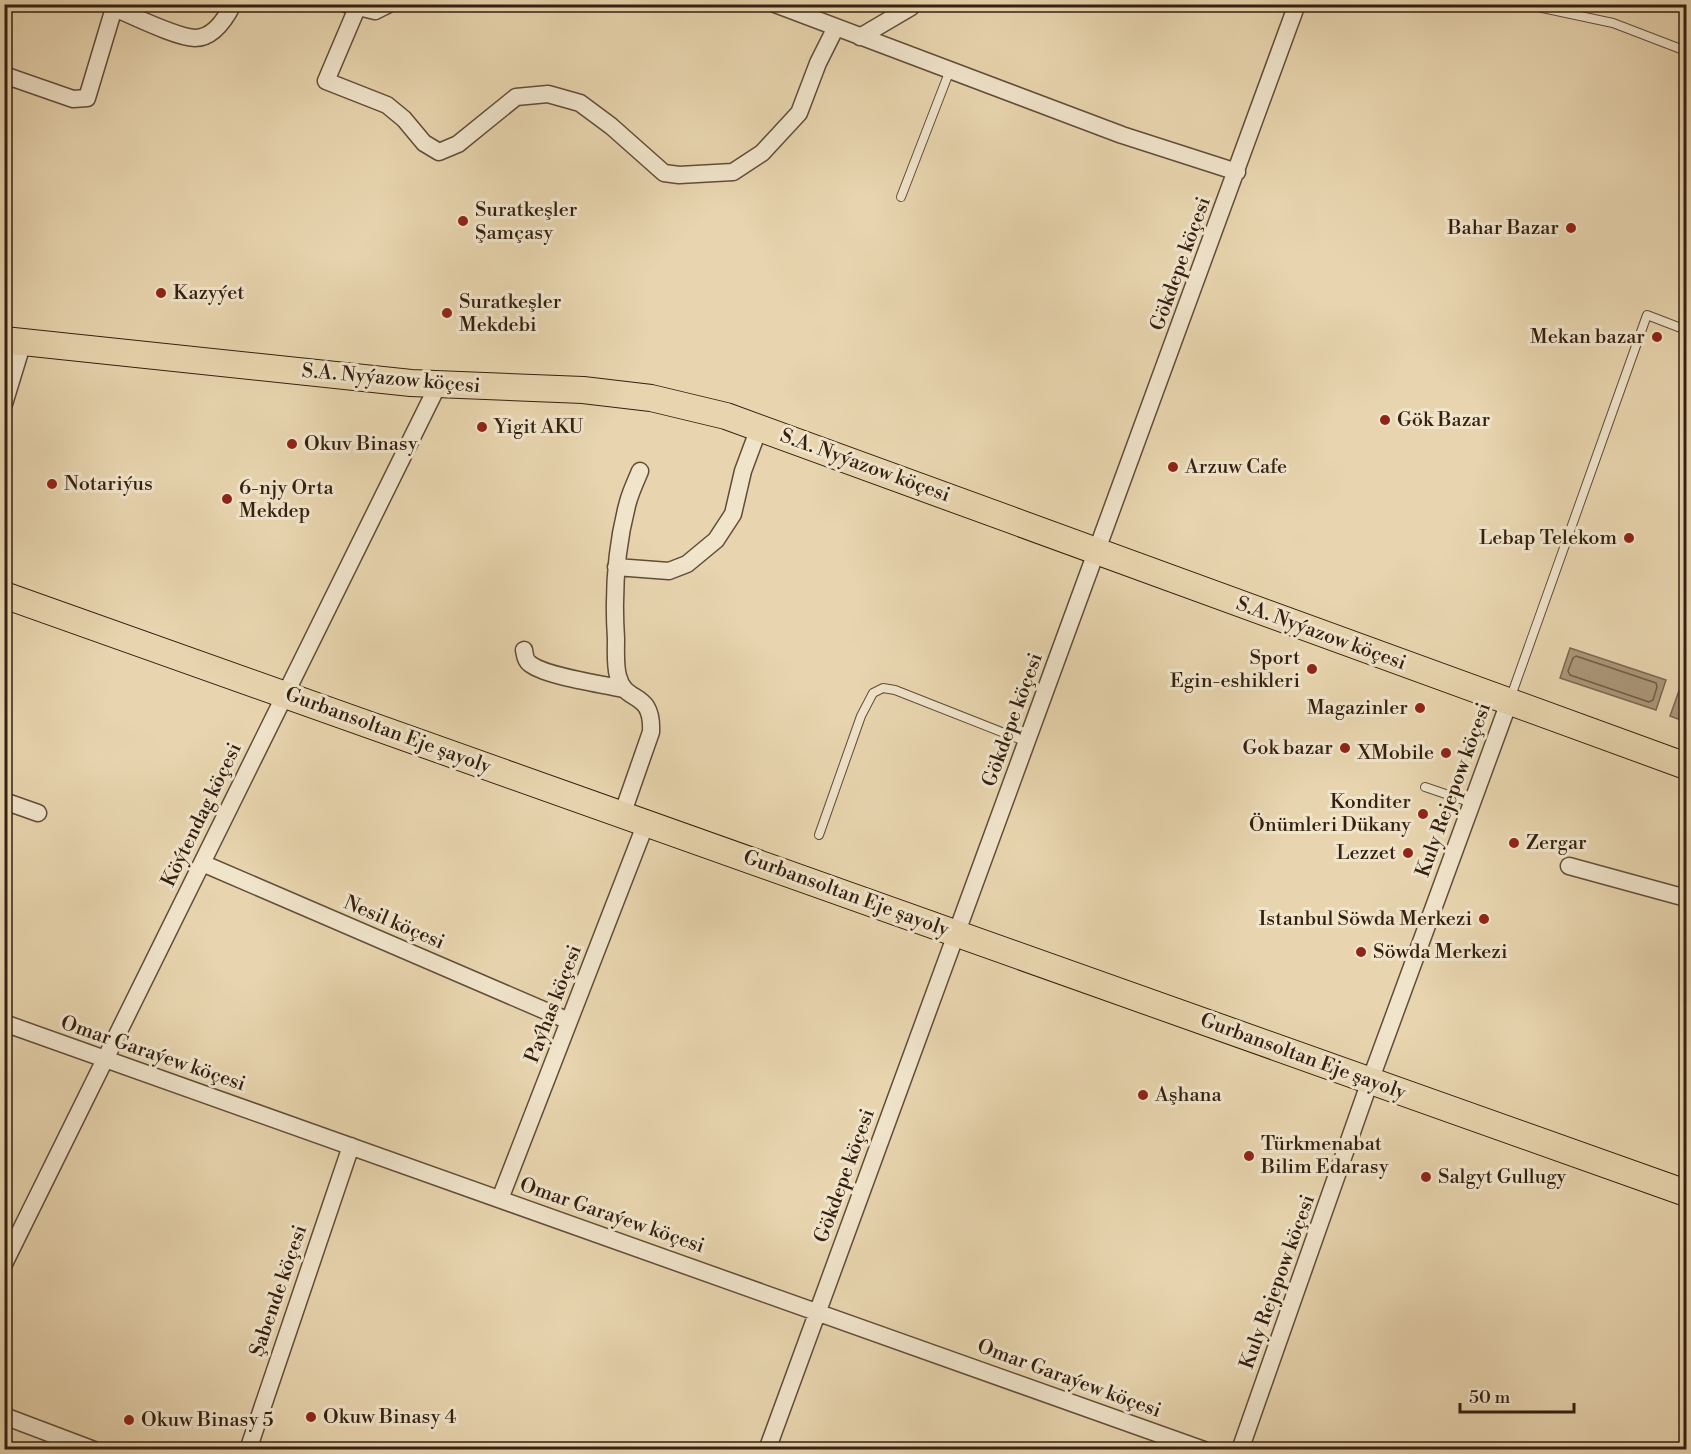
<svg xmlns="http://www.w3.org/2000/svg" width="1691" height="1454" viewBox="0 0 1691 1454" font-family="'Libre Bodoni',serif">
<style>
.water{fill:#ab9779;stroke:#7b674f;stroke-width:1.5}
.lines{fill:none;stroke-linecap:round;stroke-linejoin:round}
.shore{stroke:#705c44;stroke-width:1.5}
.lane-casing{stroke:#614d38;stroke-width:10}
.street-casing{stroke:#614d38;stroke-width:19}
.primary-casing{stroke:#342010;stroke-width:28}
.lane{stroke:#f0e4cb;stroke-width:8}
.street{stroke:#f0e4cb;stroke-width:16}
.primary{stroke:#e8d5af;stroke-width:26}
.rail{stroke:#342010;stroke-width:4.5;stroke-dasharray:10 10;stroke-linecap:butt}
.poi-dot{fill:#8f2418;stroke:#f0e4cb;stroke-width:2}
.labels{text-anchor:middle;dominant-baseline:central;stroke-width:6;stroke-linejoin:round;paint-order:stroke}
.poi-label{font-size:20px;fill:#342010;stroke:#f0e4cb;text-anchor:start}
.street-label{font-size:20px;fill:#342010;stroke:#f0e4cb}
</style>
<rect width="100%" height="100%" fill="#e8d5af"/>
<filter id="stains"><feTurbulence type="fractalNoise" baseFrequency=".00333" numOctaves="4"/><feColorMatrix values="0 0 0 0 .2 0 0 0 0 .09 0 0 0 0 .02 0 0 0 .5 -.17"/></filter>
<radialGradient id="worn" r=".72"><stop offset=".6" stop-color="#630" stop-opacity="0"/><stop offset="1" stop-color="#630" stop-opacity=".3"/></radialGradient>
<path class="water" d="M 1570,648 L 1666,680 L 1656,710 L 1560,678 Z
M 1681,685 L 1686,687 L 1686,722 L 1670,716 Z"/>
<g class="lines">
<path class="shore" d="M 1576,656 L 1656,683 L 1657,687 L 1653,700 L 1649,702 L 1570,675 L 1568,671 L 1573,658 Z"/>
<defs>
<path id="lane" d="M 1523,4 L 1613,23 L 1686,51
M 901,197 L 950,70
M 1510,699 L 1647,315 L 1686,330
M 1425,787 L 1472,803
M 819,835 L 861,716 L 873,693 L 883,688 L 895,690 L 1027,742"/>
<path id="street" d="M 346,4 L 375,11 L 389,4
M 775,4 L 1122,135 L 1237,172
M 357,8 L 326,81 L 387,105 L 404,119 L 424,143 L 439,152 L 458,144 L 516,97 L 548,94 L 580,103 L 611,126 L 664,173 L 679,175 L 733,172 L 762,153 L 799,113 L 818,63 L 836,27
M 860,37 L 911,7 L 910,4
M 4,75 L 73,99 L 87,98 L 114,8 C 134,16 175,37 195,38 C 213,38 226,18 233,4
M 4,404 L 23,342
M 616,567 L 669,571 L 687,564 L 716,540 L 733,514 L 743,471 L 759,428
M 524,650 C 525,655 525,660 529,663 C 543,676 602,684 623,689
M 4,801 L 38,813
M 622,815 L 651,732 C 653,689 625,705 618,676 C 615,665 616,651 616,639 C 613,593 616,546 628,502 C 631,491 636,481 640,471
M 202,863 L 569,1021
M 1569,866 L 1686,898
M 4,1023 L 1204,1450
M 500,1199 L 646,823
M 4,1264 L 438,385
M 4,1416 L 94,1450
M 248,1450 L 351,1146
M 767,1450 L 1297,4
M 1240,1450 L 1370,1081 L 1509,702"/>
<path id="primary" d="M 4,340 L 411,383 L 583,390 L 651,398 L 726,416 L 1686,766
M 4,595 L 1686,1193"/>
</defs>
<use href="#lane" class="lane-casing"/>
<use href="#street" class="street-casing"/>
<use href="#primary" class="primary-casing"/>
<use href="#lane" class="lane"/>
<use href="#street" class="street"/>
<use href="#primary" class="primary"/>
<path class="rail" d="M 1683,4 L 1686,6"/>
</g>
<g class="poi-dot">
<circle cx="463" cy="221" r="6"/>
<circle cx="1571" cy="228" r="6"/>
<circle cx="161" cy="293" r="6"/>
<circle cx="447" cy="313" r="6"/>
<circle cx="1657" cy="337" r="6"/>
<circle cx="1385" cy="420" r="6"/>
<circle cx="482" cy="427" r="6"/>
<circle cx="292" cy="444" r="6"/>
<circle cx="1173" cy="467" r="6"/>
<circle cx="52" cy="484" r="6"/>
<circle cx="227" cy="499" r="6"/>
<circle cx="1629" cy="538" r="6"/>
<circle cx="1312" cy="669" r="6"/>
<circle cx="1420" cy="708" r="6"/>
<circle cx="1345" cy="748" r="6"/>
<circle cx="1446" cy="753" r="6"/>
<circle cx="1423" cy="814" r="6"/>
<circle cx="1514" cy="843" r="6"/>
<circle cx="1408" cy="853" r="6"/>
<circle cx="1484" cy="919" r="6"/>
<circle cx="1361" cy="952" r="6"/>
<circle cx="1143" cy="1095" r="6"/>
<circle cx="1249" cy="1156" r="6"/>
<circle cx="1426" cy="1177" r="6"/>
<circle cx="311" cy="1417" r="6"/>
<circle cx="129" cy="1420" r="6"/>
</g>
<g class="labels">
<g class="poi-label">
<text x="475" y="210">Suratkeşler<tspan x="475" dy="23">Şamçasy</tspan></text>
<text x="1559" y="228" text-anchor="end">Bahar Bazar</text>
<text x="173" y="293">Kazyýet</text>
<text x="459" y="302">Suratkeşler<tspan x="459" dy="23">Mekdebi</tspan></text>
<text x="1645" y="337" text-anchor="end">Mekan bazar</text>
<text x="1397" y="420">Gök Bazar</text>
<text x="494" y="427">Yigit AKU</text>
<text x="304" y="444">Okuv Binasy</text>
<text x="1185" y="467">Arzuw Cafe</text>
<text x="64" y="484">Notariýus</text>
<text x="239" y="488">6-njy Orta<tspan x="239" dy="23">Mekdep</tspan></text>
<text x="1617" y="538" text-anchor="end">Lebap Telekom</text>
<text x="1300" y="658" text-anchor="end">Sport<tspan x="1300" dy="23">Egin-eshikleri</tspan></text>
<text x="1408" y="708" text-anchor="end">Magazinler</text>
<text x="1333" y="748" text-anchor="end">Gok bazar</text>
<text x="1434" y="753" text-anchor="end">XMobile</text>
<text x="1411" y="802" text-anchor="end">Konditer<tspan x="1411" dy="23">Önümleri Dükany</tspan></text>
<text x="1526" y="843">Zergar</text>
<text x="1396" y="853" text-anchor="end">Lezzet</text>
<text x="1472" y="919" text-anchor="end">Istanbul Söwda Merkezi</text>
<text x="1373" y="952">Söwda Merkezi</text>
<text x="1155" y="1095">Aşhana</text>
<text x="1261" y="1144">Türkmenabat<tspan x="1261" dy="23">Bilim Edarasy</tspan></text>
<text x="1438" y="1177">Salgyt Gullugy</text>
<text x="323" y="1417">Okuw Binasy 4</text>
<text x="141" y="1420">Okuw Binasy 5</text>
</g>
<g class="street-label">
<text transform="translate(1181 264) rotate(-70)">Gökdepe köçesi</text>
<text transform="translate(391 379) rotate(5)">S.A. Nyýazow köçesi</text>
<text transform="translate(865 466) rotate(20)">S.A. Nyýazow köçesi</text>
<text transform="translate(1321 634) rotate(20)">S.A. Nyýazow köçesi</text>
<text transform="translate(1013 720) rotate(-70)">Gökdepe köçesi</text>
<text transform="translate(388 731) rotate(20)">Gurbansoltan Eje şayoly</text>
<text transform="translate(1454 790) rotate(-70)">Kuly Rejepow köçesi</text>
<text transform="translate(202 815) rotate(-64)">Köýtendag köçesi</text>
<text transform="translate(846 894) rotate(20)">Gurbansoltan Eje şayoly</text>
<text transform="translate(394 923) rotate(23)">Nesil köçesi</text>
<text transform="translate(554 1004) rotate(-69)">Paýhas köçesi</text>
<text transform="translate(153 1054) rotate(19)">Omar Garaýew köçesi</text>
<text transform="translate(1303 1057) rotate(20)">Gurbansoltan Eje şayoly</text>
<text transform="translate(845 1176) rotate(-70)">Gökdepe köçesi</text>
<text transform="translate(612 1216) rotate(19)">Omar Garaýew köçesi</text>
<text transform="translate(1278 1282) rotate(-70)">Kuly Rejepow köçesi</text>
<text transform="translate(279 1291) rotate(-71)">Şabende köçesi</text>
<text transform="translate(1069 1379) rotate(20)">Omar Garaýew köçesi</text>
</g>
</g>
<rect width="1691" height="1454" fill="none" stroke="#e8d5af" stroke-width="24"/>
<rect x="6" y="6" width="1679" height="1442" fill="none" stroke="#342010" stroke-width="3"/>
<rect x="12" y="12" width="1667" height="1430" fill="none" stroke="#342010" stroke-width="1.5"/>
<path d="M1460 1403v9h114v-9" fill="none" stroke="#342010" stroke-width="3"/>
<text x="1469" y="1403" font-size="18" fill="#342010" stroke="#f0e4cb" stroke-width="4.5" paint-order="stroke">50 m</text>
<rect width="100%" height="100%" filter="url(#stains)"/>
<rect width="100%" height="100%" fill="url(#worn)"/>
</svg>
